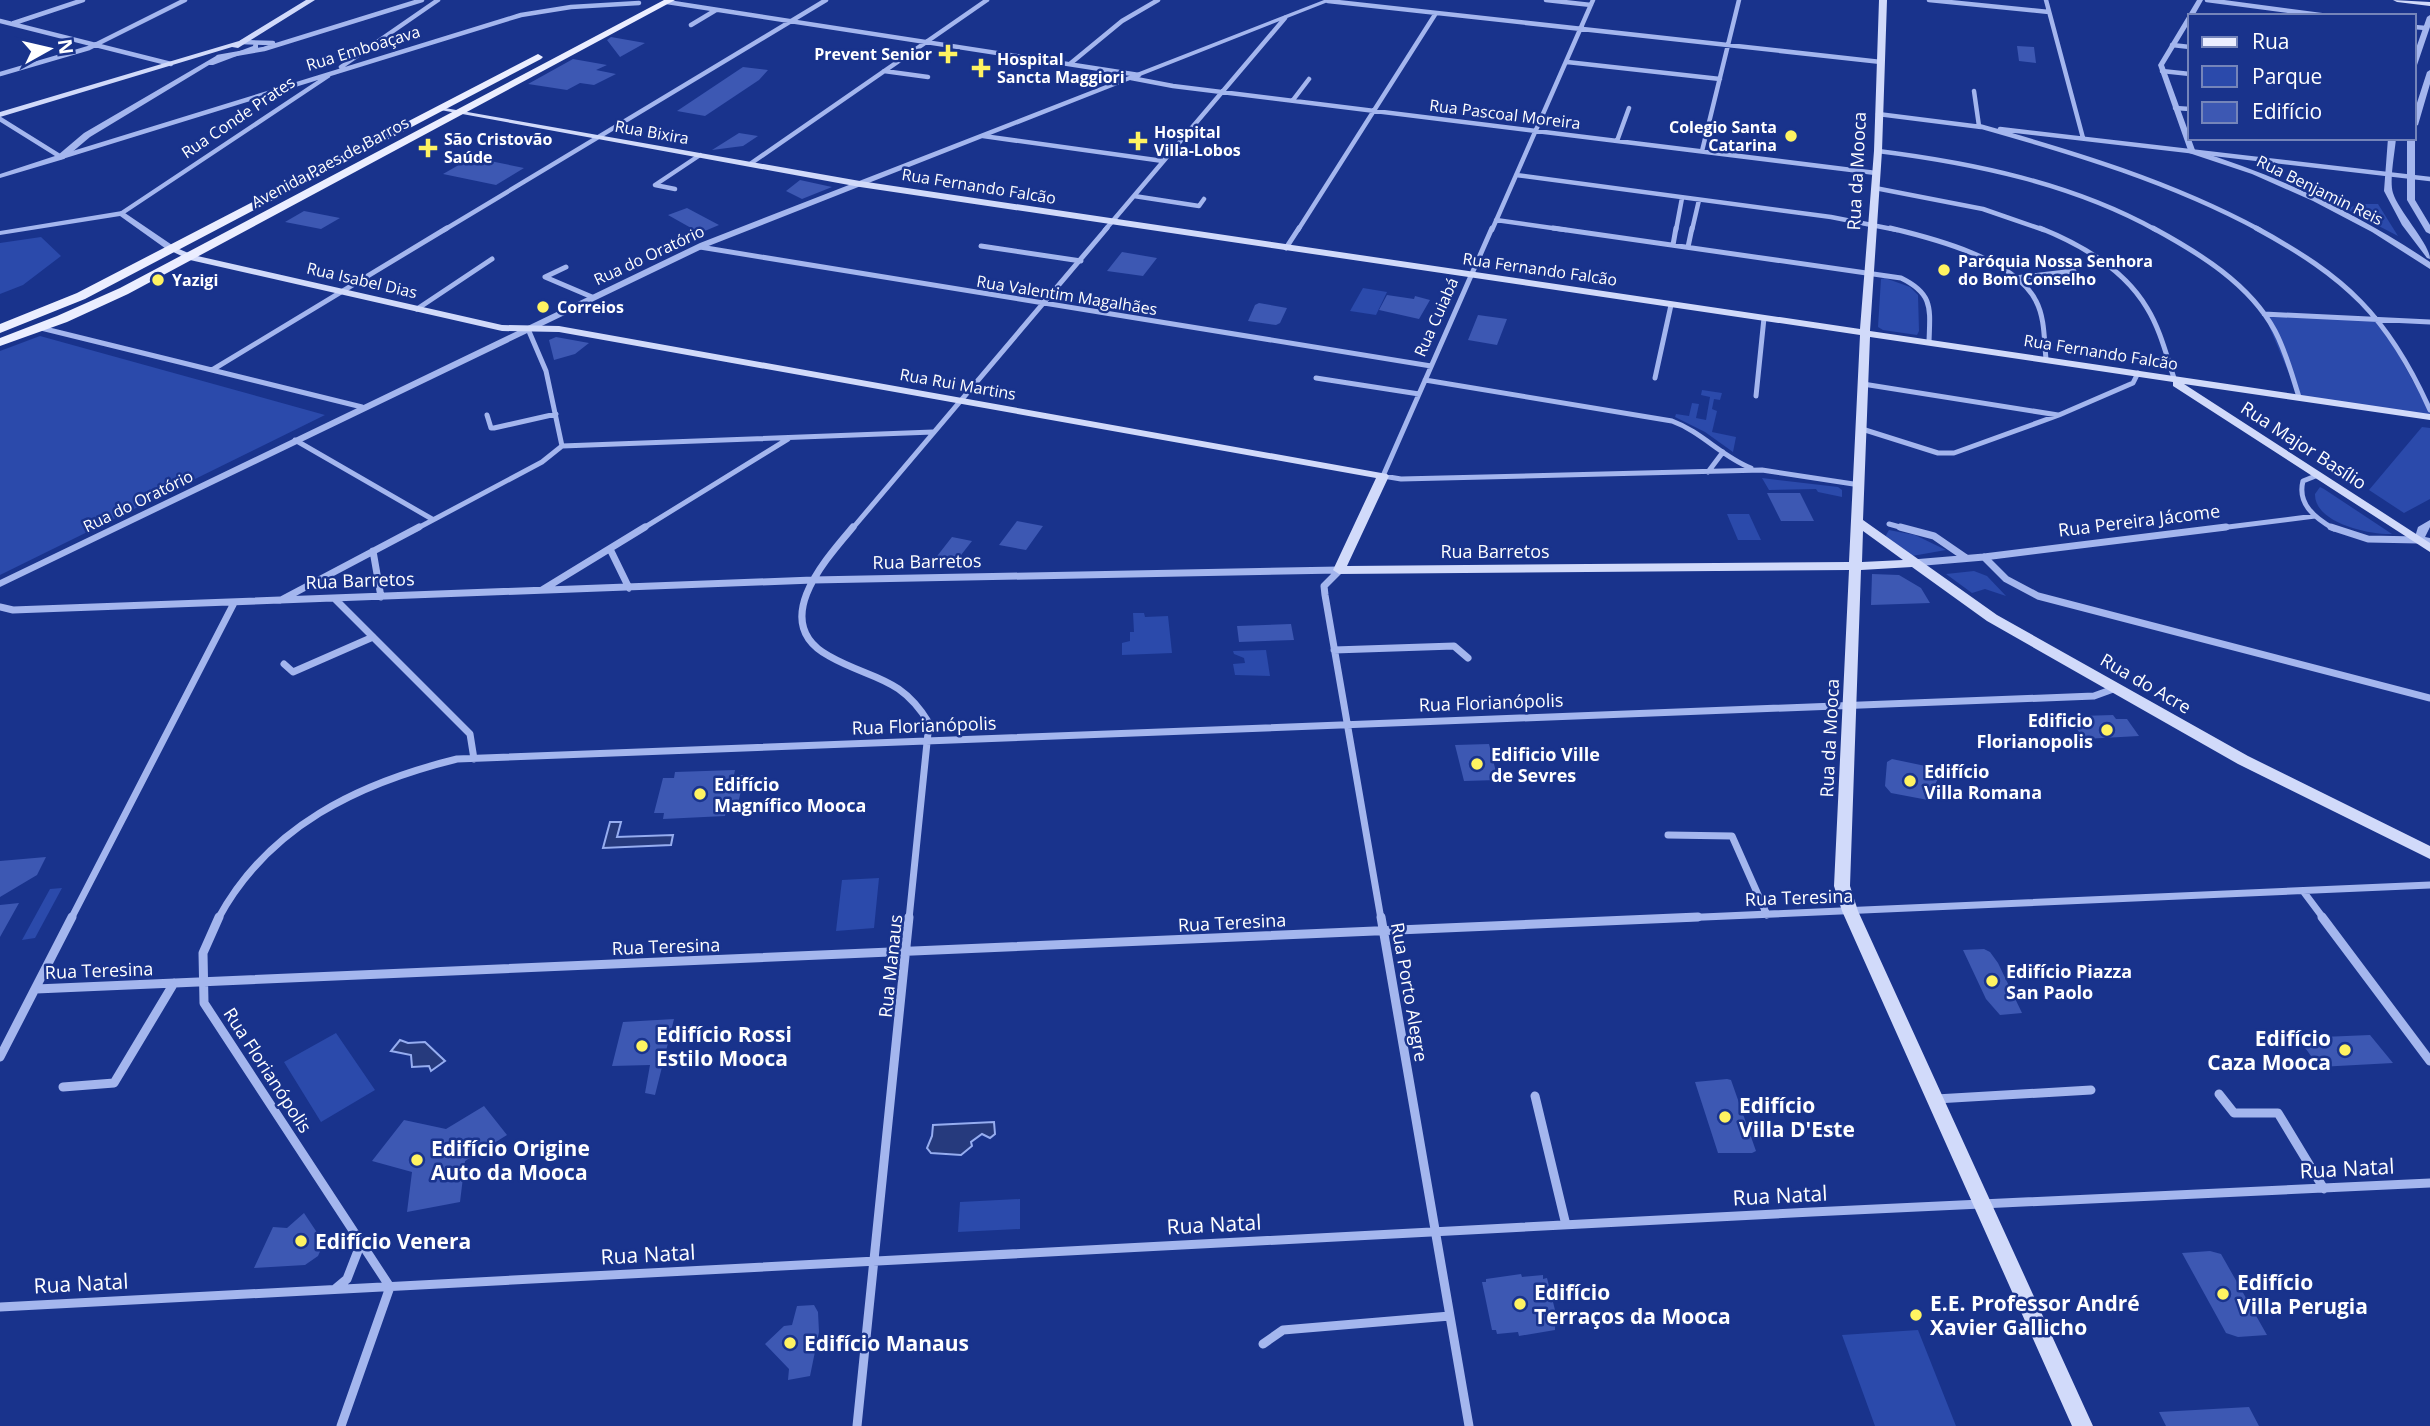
<svg xmlns="http://www.w3.org/2000/svg" width="2430" height="1426" viewBox="0 0 2430 1426" font-family="'Open Sans',sans-serif">
<style>
.green{fill:#2b4aab}
.water{fill:#263a7d;stroke:#96adf0;stroke-width:2}
.building{fill:#3d58b3}
.lines{fill:none;stroke-linecap:round;stroke-linejoin:round}
.minor-far3{stroke:#a4b6ee;stroke-width:4.5}
.minor-far2{stroke:#a4b6ee;stroke-width:5}
.minor-far1{stroke:#a4b6ee;stroke-width:7}
.minor{stroke:#a4b6ee;stroke-width:9}
.tertiary{fill:#a4b6ee;fill-rule:evenodd}
.secondary{fill:#d1dafa;fill-rule:evenodd}
.primary{fill:#ebeeff;fill-rule:evenodd}
.poi-dot{fill:#fff361;stroke:#19338c;stroke-width:2.5}
.labels{text-anchor:middle;dominant-baseline:central;stroke-width:5;stroke-linejoin:round;paint-order:stroke}
.far-street-label{font-size:16px;fill:#fff;stroke:#19338c}
.far-poi-label{font-size:16px;font-weight:bold;fill:#fff;stroke:#19338c;text-anchor:start}
.street-label{font-size:18px;fill:#fff;stroke:#19338c}
.poi-label{font-size:18px;font-weight:bold;fill:#fff;stroke:#19338c;text-anchor:start}
.near-poi-label{font-size:21px;font-weight:bold;fill:#fff;stroke:#19338c;text-anchor:start}
.near-street-label{font-size:21px;fill:#fff;stroke:#19338c}
</style>
<rect width="100%" height="100%" fill="#19338c"/>
<path class="green" d="M 2359,204 L 2378,204 L 2398,236 L 2346,209 Z
M 41,237 L 61,256 L 23,285 L 0,294 L 0,243 Z
M 1885,278 L 1910,287 L 1918,295 L 1919,331 L 1917,335 L 1883,330 L 1878,327 L 1881,279 Z
M 1363,288 L 1387,292 L 1376,315 L 1350,311 Z
M 2264,314 L 2380,321 L 2430,412 L 2430,417 L 2299,397 Z
M 40,336 L 325,415 L 0,575 L 0,351 Z
M 1702,390 L 1722,393 L 1720,400 L 1714,399 L 1712,409 L 1717,411 L 1712,432 L 1736,437 L 1733,452 L 1705,432 L 1675,417 L 1676,414 L 1689,416 L 1692,403 L 1699,404 L 1696,418 L 1706,420 L 1710,397 L 1701,395 Z
M 2422,427 L 2430,428 L 2430,499 L 2404,513 L 2369,490 Z
M 1762,478 L 1838,487 L 1842,490 L 1842,497 L 1818,492 L 1816,489 L 1769,490 Z
M 2320,487 L 2324,489 L 2392,534 C 2370,535 2314,523 2315,494 Z
M 1727,514 L 1749,514 L 1761,540 L 1738,540 Z
M 1889,530 L 1915,535 L 1946,550 L 1912,556 L 1885,537 Z
M 1974,571 L 1987,576 L 2006,596 L 1985,589 L 1972,593 L 1946,574 Z
M 1133,613 L 1144,613 L 1145,617 L 1168,616 L 1172,653 L 1122,655 L 1122,643 L 1130,641 L 1130,632 L 1134,632 Z
M 1266,650 L 1270,676 L 1235,675 L 1233,664 L 1245,663 L 1244,658 L 1234,654 L 1233,651 Z
M 879,878 L 874,928 L 836,931 L 842,880 Z
M 62,888 L 35,938 L 22,940 L 50,889 Z
M 336,1033 L 375,1090 L 321,1122 L 284,1062 Z
M 1020,1199 L 1020,1229 L 958,1232 L 960,1202 Z
M 1918,1330 L 1956,1426 L 1875,1426 L 1842,1335 Z"/>
<path class="water" d="M 610,822 L 621,822 L 617,837 L 673,835 L 671,845 L 603,848 Z
M 400,1040 L 408,1043 L 425,1042 L 445,1061 L 431,1071 L 429,1066 L 412,1067 L 411,1055 L 391,1051 Z
M 994,1122 L 995,1134 L 990,1138 L 982,1134 L 971,1142 L 972,1146 L 961,1155 L 931,1153 L 927,1148 L 932,1136 L 933,1125 Z"/>
<path class="building" d="M 611,37 L 645,43 L 620,57 L 607,40 Z
M 2017,46 L 2034,47 L 2036,63 L 2019,61 Z
M 573,59 L 607,65 L 596,70 L 616,74 L 594,85 L 580,83 L 567,90 L 528,84 Z
M 743,67 L 768,70 L 759,80 L 705,116 L 677,111 Z
M 739,133 L 758,136 L 743,146 L 712,150 Z
M 471,158 L 490,161 L 524,168 L 496,185 L 443,174 Z
M 800,180 L 832,187 L 802,199 L 786,191 Z
M 687,208 L 719,225 L 700,233 L 668,215 Z
M 304,211 L 340,218 L 321,229 L 285,222 Z
M 1122,252 L 1157,258 L 1143,276 L 1107,271 Z
M 1387,295 L 1414,299 L 1415,296 L 1430,300 L 1419,319 L 1379,310 Z
M 1259,303 L 1287,308 L 1280,323 L 1276,325 L 1248,321 L 1255,305 Z
M 1478,315 L 1507,319 L 1497,345 L 1468,340 Z
M 556,337 L 589,343 L 575,354 L 554,360 L 549,340 Z
M 1767,493 L 1800,493 L 1814,521 L 1781,521 Z
M 1017,521 L 1043,526 L 1026,550 L 999,545 Z
M 952,537 L 972,541 L 954,564 L 934,560 Z
M 1872,574 L 1899,575 L 1921,588 L 1930,603 L 1871,605 Z
M 1291,624 L 1294,640 L 1239,642 L 1237,626 Z
M 2113,715 L 2116,719 L 2127,719 L 2139,736 L 2084,739 L 2072,722 L 2083,721 L 2080,716 Z
M 1489,744 L 1498,780 L 1464,781 L 1455,745 Z
M 1892,759 L 1935,768 L 1940,774 L 1928,800 L 1891,793 L 1885,786 L 1887,762 Z
M 735,770 L 734,775 L 744,775 L 740,795 L 737,809 L 726,810 L 725,816 L 663,819 L 664,813 L 654,813 L 663,778 L 674,778 L 675,772 Z
M 46,857 L 37,875 L 0,897 L 0,861 Z
M 19,903 L 0,937 L 0,905 Z
M 1984,949 L 1990,952 L 1998,963 L 2022,1013 L 2000,1015 L 1986,999 L 1963,950 Z
M 674,1019 L 655,1095 L 645,1093 L 650,1065 L 612,1066 L 623,1022 Z
M 2370,1035 L 2393,1063 L 2319,1067 L 2298,1038 Z
M 1727,1079 L 1731,1080 L 1756,1151 L 1752,1153 L 1718,1153 L 1695,1082 Z
M 484,1106 L 507,1135 L 465,1161 L 460,1202 L 407,1212 L 412,1172 L 372,1161 L 404,1120 L 446,1129 Z
M 304,1213 L 322,1240 L 322,1247 L 318,1256 L 305,1265 L 254,1268 L 273,1227 L 287,1228 Z
M 2210,1251 L 2221,1254 L 2267,1335 L 2238,1337 L 2226,1333 L 2182,1253 Z
M 1521,1274 L 1522,1277 L 1543,1275 L 1543,1279 L 1547,1278 L 1559,1326 L 1555,1326 L 1555,1330 L 1519,1336 L 1518,1332 L 1497,1334 L 1496,1330 L 1492,1330 L 1482,1282 L 1486,1282 L 1486,1279 Z
M 814,1305 L 818,1312 L 819,1332 L 810,1376 L 788,1380 L 789,1369 L 765,1344 L 784,1326 L 792,1325 L 797,1306 Z
M 2249,1407 L 2259,1426 L 2166,1426 L 2159,1412 Z"/>
<g class="lines">
<path class="minor-far3" d="M 1546,0 L 1591,5
M 1929,0 L 2049,12
M 2046,0 L 2083,138
M 2207,0 L 2328,16
M 1328,1 L 1881,62
M 667,2 L 1139,75
M 0,21 L 171,64
M 14,23 L 83,0
M 691,25 L 716,10
M 2414,27 L 2426,28
M 242,42 L 273,43
M 2172,45 L 2190,47
M 218,57 L 264,49 L 422,0
M 1567,62 L 1720,79
M 1071,63 L 1122,21 L 1158,0
M 341,67 L 438,0
M 884,71 L 928,77
M 2162,71 L 2190,74
M 0,74 L 89,48 L 185,0
M 1131,78 L 1173,86 L 1876,173
M 1974,91 L 1979,126 C 2075,153 2171,182 2260,230
M 1293,100 L 1309,79
M 2175,108 L 2190,109
M 1878,114 L 1981,127
M 0,119 L 61,157 L 521,15 L 571,7 L 639,3
M 2000,129 L 2430,179
M 983,136 L 1163,161
M 1617,141 L 1629,108
M 1702,151 L 1739,0
M 1878,151 C 1973,163 2071,183 2156,230
M 750,164 L 987,0
M 1516,175 L 1831,217 L 1897,230
M 1875,188 L 1983,209 L 2044,230
M 675,189 L 655,185 L 700,155
M 1134,196 L 1199,206 L 1204,199
M 122,213 L 328,76
M 1496,220 L 1566,230
M 444,230 L 826,0
M 1105,230 L 1285,18
M 1298,230 L 1436,13
M 1492,230 L 1593,0
M 1676,230 L 1682,198
M 1692,230 L 1699,200"/>
<path class="minor-far2" d="M 1492,228 L 1383,476 L 1401,479 L 1762,470 L 1860,485
M 1553,228 L 1901,278 C 1934,294 1930,309 1929,342
M 1890,228 C 1932,238 2015,259 2036,301 C 2045,318 2044,340 2046,359
M 2040,228 C 2080,244 2124,269 2147,308 C 2160,329 2166,354 2174,378
M 2153,228 C 2199,253 2250,284 2275,331 C 2286,352 2292,375 2299,397
M 2256,228 C 2346,277 2388,316 2430,410
M 1673,245 L 1676,228
M 981,246 L 1081,261
M 700,247 L 1431,366
M 1688,247 L 1692,228
M 1286,248 L 1299,228
M 566,267 L 545,277 L 592,297
M 2015,278 L 2074,271
M 417,309 L 492,259
M 2264,314 L 2430,322
M 41,328 L 362,407
M 528,329 L 546,371 L 562,446
M 212,370 L 447,228
M 1316,378 L 1419,394
M 1655,378 L 1671,305
M 1425,380 L 1672,421 C 1702,432 1722,457 1751,468
M 1863,384 L 2058,415
M 1756,396 L 1764,318
M 487,415 L 491,428 L 494,428 L 556,414
M 1862,429 L 1938,453 L 1954,453 L 2059,415 L 2133,383 L 2138,373
M 295,440 L 432,519
M 562,446 L 933,432
M 1708,472 L 1723,452
M 2318,475 L 2303,481 C 2297,504 2315,518 2334,529
M 1889,524 L 1907,529
M 416,529 L 542,462 L 562,446
M 642,529 L 788,439
M 852,529 L 1107,228
M 2212,529 L 2315,516"/>
<path class="minor-far1" d="M 853,527 C 825,560 768,623 829,656 C 871,680 900,675 929,723 L 909,919
M 1900,527 L 1934,536 L 1966,558
M 2331,527 L 2368,539 L 2419,540
M 610,549 L 629,588
M 373,551 L 381,597
M 1984,557 L 2006,579 L 2038,596 L 2430,698
M 1913,563 L 1984,557 L 2226,527
M 1339,571 L 1324,586 L 1325,595 L 1381,919
M 542,590 L 645,527
M 335,599 L 470,734 L 474,759
M 281,600 L 419,527
M 0,607 L 13,610 L 813,580 L 1339,570
M 1334,650 L 1454,646 L 1468,658
M 284,664 L 293,672 L 373,637
M 1668,835 L 1732,836 L 1767,915
M 2303,891 L 2324,919
M 71,919 L 234,603
M 218,919 C 268,826 359,783 457,759 L 2094,696 L 2116,688
M 1658,919 L 2430,885"/>
<path class="minor" d="M 219,917 L 203,953 L 204,1003 L 390,1287 L 341,1426
M 1381,917 L 1469,1426
M 2322,917 L 2430,1061
M 36,989 L 1698,917
M 0,1057 L 72,917
M 63,1087 L 114,1083 L 174,983
M 2219,1094 L 2234,1113 L 2278,1113 L 2324,1189
M 1535,1096 L 1566,1225
M 1936,1099 L 2091,1090
M 335,1289 L 347,1279 L 361,1243
M 0,1307 L 1812,1212 L 2430,1183
M 1263,1344 L 1283,1330 L 1450,1316
M 857,1426 L 909,917"/>
<path class="tertiary" d="M 1324,0 L 1333,0 L 706,247 L 0,587 L 0,580 L 700,243 Z
M 2197,0 L 2203,0 L 2194,16 L 2190,16 L 2190,22 L 2164,65 L 2195,150 C 2279,176 2357,213 2430,262 L 2430,269 L 2372,232 L 2313,201 L 2252,174 L 2189,153 L 2158,65 Z
M 2430,15 L 2430,27 L 2417,65 L 2414,67 L 2414,54 L 2427,17 Z
M 254,42 L 258,42 L 258,48 L 213,65 L 209,65 L 90,137 L 64,159 L 0,178 L 0,174 L 58,155 L 84,133 L 216,56 L 220,56 L 221,58 L 253,46 Z
M 2430,70 L 2430,84 L 2418,125 L 2414,127 L 2414,112 L 2427,72 Z
M 2388,138 L 2396,138 C 2395,152 2389,181 2393,193 C 2399,212 2430,244 2430,259 L 2427,258 L 2402,225 L 2384,191 Z
M 2407,138 L 2415,138 L 2415,200 L 2430,225 L 2430,234 L 2426,232 L 2407,200 Z
M 122,211 L 175,247 L 175,251 L 169,251 L 120,216 L 0,235 L 0,231 Z
M 2430,520 L 2430,527 L 2425,537 L 2430,538 L 2430,544 L 2415,542 L 2414,540 L 2418,527 Z"/>
<path class="secondary" d="M 306,0 L 315,0 L 238,48 L 232,47 L 0,117 L 0,112 L 239,41 Z
M 1879,0 L 1887,0 L 1882,151 L 1870,331 L 2430,414 L 2430,420 L 2184,384 L 2430,543 L 2430,552 L 2173,386 L 2173,382 L 1870,337 L 1863,520 L 1997,615 L 2248,756 L 2430,846 L 2430,859 L 2238,764 L 1987,621 L 1912,567 L 1861,570 L 1850,886 L 1858,911 L 2093,1426 L 2072,1426 L 1842,911 L 1834,886 L 1849,570 L 1339,574 L 1333,570 L 1376,478 L 559,332 L 502,331 L 190,260 L 167,249 L 172,246 L 193,255 L 502,325 L 559,326 L 1387,474 L 1389,476 L 1347,566 L 1849,562 L 1860,335 L 860,187 L 435,109 L 439,107 L 860,181 L 1860,329 L 1874,151 ZM 1863,531 L 1903,560 L 1862,562 Z
M 2393,0 L 2430,2 L 2430,6 L 2397,2 Z"/>
<path class="primary" d="M 664,0 L 675,0 L 128,294 L 67,322 L 0,346 L 0,338 L 57,316 L 120,288 Z
M 538,54 L 543,57 L 541,59 L 85,299 L 0,333 L 0,324 L 77,293 Z"/>
</g>
<g class="poi-dot">
<path d="M944.5 43.5h7v7h7v7h-7v7h-7v-7h-7v-7h7z"/>
<path d="M977.5 57.5h7v7h7v7h-7v7h-7v-7h-7v-7h7z"/>
<circle cx="1791" cy="136" r="7"/>
<path d="M1134.5 130.5h7v7h7v7h-7v7h-7v-7h-7v-7h7z"/>
<path d="M424.5 137.5h7v7h7v7h-7v7h-7v-7h-7v-7h7z"/>
<circle cx="1944" cy="270" r="7"/>
<circle cx="158" cy="280" r="7"/>
<circle cx="543" cy="307" r="7"/>
<circle cx="2107" cy="730" r="7"/>
<circle cx="1477" cy="764" r="7"/>
<circle cx="1910" cy="781" r="7"/>
<circle cx="700" cy="794" r="7"/>
<circle cx="1992" cy="981" r="7"/>
<circle cx="642" cy="1046" r="7"/>
<circle cx="2345" cy="1050" r="7"/>
<circle cx="1725" cy="1117" r="7"/>
<circle cx="417" cy="1160" r="7"/>
<circle cx="301" cy="1241" r="7"/>
<circle cx="2223" cy="1294" r="7"/>
<circle cx="1520" cy="1304" r="7"/>
<circle cx="1916" cy="1315" r="7"/>
<circle cx="790" cy="1343" r="7"/>
</g>
<g class="labels">
<g class="far-street-label">
<text transform="translate(363 48) rotate(-17)">Rua Emboaçava</text>
<text transform="translate(1505 114) rotate(7)">Rua Pascoal Moreira</text>
<text transform="translate(238 117) rotate(-34)">Rua Conde Prates</text>
<text transform="translate(652 132) rotate(10)">Rua Bixira</text>
<text transform="translate(330 162) rotate(-28)">Avenida Paes de Barros</text>
<text transform="translate(979 186) rotate(9)">Rua Fernando Falcão</text>
<text transform="translate(2320 190) rotate(26)">Rua Benjamin Reis</text>
<text transform="translate(649 255) rotate(-25)">Rua do Oratório</text>
<text transform="translate(1540 269) rotate(8)">Rua Fernando Falcão</text>
<text transform="translate(362 280) rotate(13)">Rua Isabel Dias</text>
<text transform="translate(1067 295) rotate(9)">Rua Valentim Magalhães</text>
<text transform="translate(1436 317) rotate(-66)">Rua Cuiabá</text>
<text transform="translate(2101 352) rotate(9)">Rua Fernando Falcão</text>
<text transform="translate(958 384) rotate(10)">Rua Rui Martins</text>
<text transform="translate(138 501) rotate(-26)">Rua do Oratório</text>
</g>
<g class="far-poi-label">
<text x="932" y="54" text-anchor="end">Prevent Senior</text>
<text x="997" y="59">Hospital<tspan x="997" dy="18">Sancta Maggiori</tspan></text>
<text x="1777" y="127" text-anchor="end">Colegio Santa<tspan x="1777" dy="18">Catarina</tspan></text>
<text x="1154" y="132">Hospital<tspan x="1154" dy="18">Villa-Lobos</tspan></text>
<text x="444" y="139">São Cristovão<tspan x="444" dy="18">Saúde</tspan></text>
<text x="1958" y="261">Paróquia Nossa Senhora<tspan x="1958" dy="18">do Bom Conselho</tspan></text>
<text x="172" y="280">Yazigi</text>
<text x="557" y="307">Correios</text>
</g>
<g class="street-label">
<text transform="translate(1856 171) rotate(-87)">Rua da Mooca</text>
<text transform="translate(2304 445) rotate(33)">Rua Major Basílio</text>
<text transform="translate(2139 520) rotate(-7)">Rua Pereira Jácome</text>
<text x="1495" y="551">Rua Barretos</text>
<text transform="translate(927 561) rotate(-1)">Rua Barretos</text>
<text transform="translate(360 580) rotate(-2)">Rua Barretos</text>
<text transform="translate(2146 683) rotate(30)">Rua do Acre</text>
<text transform="translate(1491 702) rotate(-2)">Rua Florianópolis</text>
<text transform="translate(924 725) rotate(-2)">Rua Florianópolis</text>
<text transform="translate(1829 738) rotate(-87)">Rua da Mooca</text>
<text transform="translate(1799 897) rotate(-2)">Rua Teresina</text>
<text transform="translate(1232 922) rotate(-3)">Rua Teresina</text>
<text transform="translate(666 946) rotate(-2)">Rua Teresina</text>
<text transform="translate(890 966) rotate(-84)">Rua Manaus</text>
<text transform="translate(99 970) rotate(-2)">Rua Teresina</text>
<text transform="translate(1410 992) rotate(80)">Rua Porto Alegre</text>
<text transform="translate(268 1070) rotate(57)">Rua Florianópolis</text>
</g>
<g class="poi-label">
<text x="2093" y="720" text-anchor="end">Edificio<tspan x="2093" dy="21">Florianopolis</tspan></text>
<text x="1491" y="754">Edificio Ville<tspan x="1491" dy="21">de Sevres</tspan></text>
<text x="1924" y="771">Edifício<tspan x="1924" dy="21">Villa Romana</tspan></text>
<text x="714" y="784">Edifício<tspan x="714" dy="21">Magnífico Mooca</tspan></text>
<text x="2006" y="971">Edifício Piazza<tspan x="2006" dy="21">San Paolo</tspan></text>
</g>
<g class="near-poi-label">
<text x="656" y="1034">Edifício Rossi<tspan x="656" dy="24">Estilo Mooca</tspan></text>
<text x="2331" y="1038" text-anchor="end">Edifício<tspan x="2331" dy="24">Caza Mooca</tspan></text>
<text x="1739" y="1105">Edifício<tspan x="1739" dy="24">Villa D'Este</tspan></text>
<text x="431" y="1148">Edifício Origine<tspan x="431" dy="24">Auto da Mooca</tspan></text>
<text x="315" y="1241">Edifício Venera</text>
<text x="2237" y="1282">Edifício<tspan x="2237" dy="24">Villa Perugia</tspan></text>
<text x="1534" y="1292">Edifício<tspan x="1534" dy="24">Terraços da Mooca</tspan></text>
<text x="1930" y="1303">E.E. Professor André<tspan x="1930" dy="24">Xavier Gallicho</tspan></text>
<text x="804" y="1343">Edifício Manaus</text>
</g>
<g class="near-street-label">
<text transform="translate(2347 1168) rotate(-3)">Rua Natal</text>
<text transform="translate(1780 1195) rotate(-3)">Rua Natal</text>
<text transform="translate(1214 1224) rotate(-3)">Rua Natal</text>
<text transform="translate(648 1254) rotate(-3)">Rua Natal</text>
<text transform="translate(81 1283) rotate(-3)">Rua Natal</text>
</g>
</g>
<rect x="2188" y="14" width="228" height="126" fill="#19338c" stroke="#7585ba" stroke-width="2"/>
<rect x="2202" y="37" width="35" height="10" fill="#ebeeff" stroke="#7585ba" stroke-width="2"/>
<text x="2252" y="49" font-size="21" fill="#ffffff">Rua</text>
<rect x="2202" y="66" width="35" height="21" fill="#2b4aab" stroke="#7585ba" stroke-width="2"/>
<text x="2252" y="84" font-size="21" fill="#ffffff">Parque</text>
<rect x="2202" y="102" width="35" height="21" fill="#3d58b3" stroke="#7585ba" stroke-width="2"/>
<text x="2252" y="119" font-size="21" fill="#ffffff">Edifício</text>
<g transform="translate(49 49) rotate(82)" stroke="#19338c" stroke-width="5" paint-order="stroke">
<path d="M0-5L12 26L0 18L-12 26Z" fill="#ffffff"/>
<text y="-10" font-size="19" font-weight="bold" text-anchor="middle" fill="#ffffff">N</text>
</g>
</svg>
